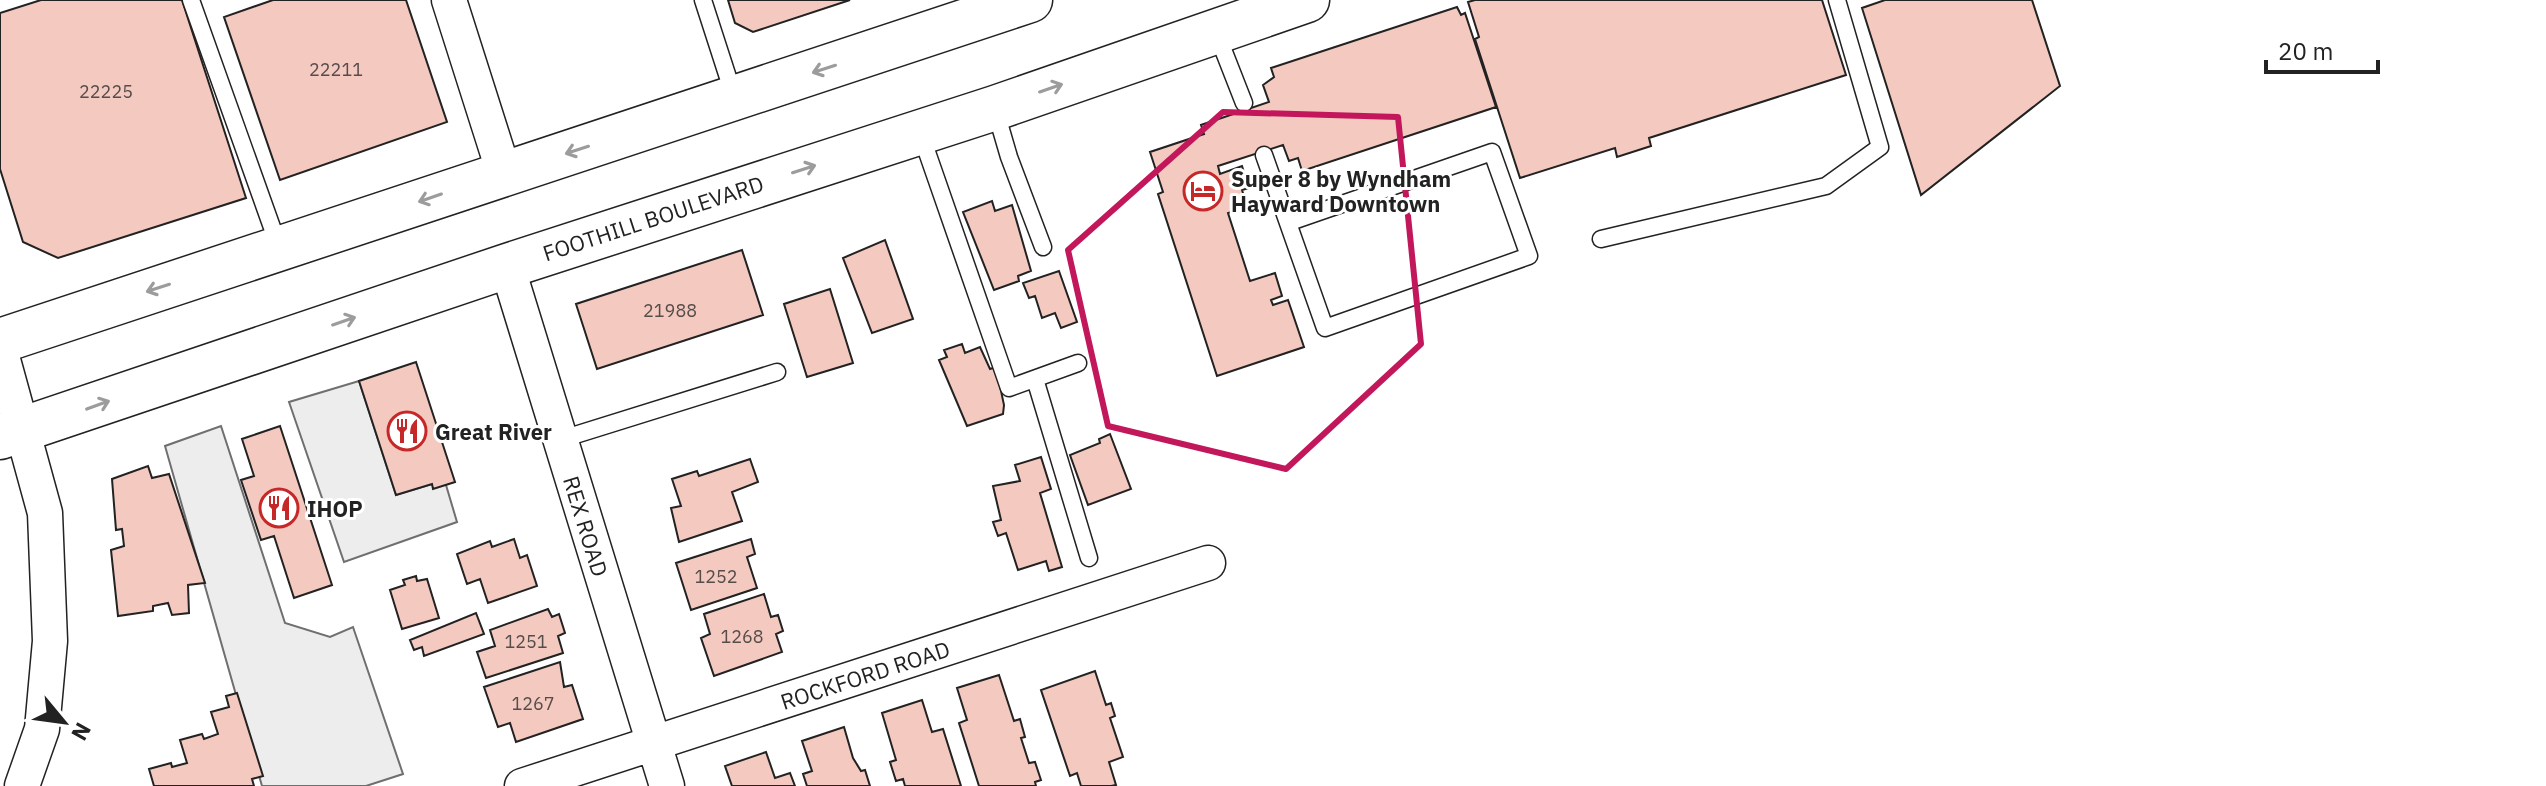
<svg xmlns="http://www.w3.org/2000/svg" width="2546" height="786" viewBox="0 0 2546 786" font-family="'IBM Plex Sans',sans-serif">
<style>
.parking{fill:#ededed;stroke:#6f6f6f;stroke-width:2}
.building{fill:#f3c9c0;stroke:#222;stroke-width:2}
.lines{fill:none;stroke-linecap:round;stroke-linejoin:round}
.lane-casing{stroke:#222;stroke-width:19}
.street-casing{stroke:#222;stroke-width:37}
.primary-casing{stroke:#222;stroke-width:47}
.lane{stroke:#fff;stroke-width:16}
.street{stroke:#fff;stroke-width:34}
.primary{stroke:#fff;stroke-width:44}
.oneway{stroke:#9c9c9c}
.marked{fill:none;stroke:#c2185b;stroke-width:6;stroke-linejoin:round}
.labels{text-anchor:middle;dominant-baseline:central;stroke-width:6;stroke-linejoin:round;paint-order:stroke}
.number-label{font-size:18px;fill:#564c4a}
.poi-label{font-size:22px;font-weight:bold;fill:#222;stroke:#fff;text-anchor:start}
.street-label{font-size:22px;fill:#222;stroke:#fff}
</style>
<rect width="100%" height="100%" fill="#fff"/>
<path class="parking" d="M 359,381 L 396,495 L 432,484 L 446,485 L 457,522 L 344,562 L 289,402 Z
M 221,426 L 285,623 L 330,637 L 353,627 L 403,774 L 366,786 L 262,786 L 165,446 Z"/>
<path class="building" d="M 41,0 L 182,0 L 246,198 L 58,258 L 23,242 L 0,169 L 0,13 Z
M 273,0 L 406,0 L 447,122 L 280,180 L 224,17 Z
M 728,0 L 850,0 L 753,32 L 735,23 Z
M 1475,0 L 1822,0 L 1846,75 L 1649,138 L 1651,146 L 1617,157 L 1615,148 L 1520,178 L 1475,39 L 1479,37 L 1468,2 Z
M 1885,0 L 2032,0 L 2060,86 L 1921,195 L 1862,8 Z
M 1457,7 L 1461,15 L 1465,13 L 1496,107 L 1302,171 L 1298,158 L 1289,161 L 1283,145 L 1218,166 L 1220,174 L 1242,166 L 1249,188 L 1242,190 L 1247,206 L 1228,213 L 1250,281 L 1275,273 L 1282,296 L 1271,300 L 1273,305 L 1288,300 L 1304,347 L 1217,376 L 1158,194 L 1163,192 L 1150,152 L 1204,134 L 1201,125 L 1269,102 L 1263,85 L 1274,77 L 1271,68 Z
M 992,201 L 995,211 L 1012,205 L 1031,271 L 1018,276 L 1019,281 L 994,290 L 963,212 Z
M 885,240 L 913,319 L 872,333 L 843,258 Z
M 742,250 L 763,315 L 597,369 L 576,304 Z
M 1059,271 L 1077,322 L 1061,328 L 1055,313 L 1042,318 L 1035,296 L 1029,298 L 1023,283 Z
M 830,289 L 853,363 L 807,377 L 784,304 Z
M 962,344 L 965,353 L 980,347 L 990,369 L 996,367 L 1004,405 L 1003,414 L 967,426 L 939,360 L 947,357 L 944,350 Z
M 416,362 L 455,482 L 433,489 L 432,484 L 396,495 L 359,381 Z
M 280,426 L 332,585 L 294,598 L 274,536 L 261,540 L 241,480 L 254,476 L 242,439 Z
M 1110,434 L 1131,489 L 1088,505 L 1070,455 L 1100,443 L 1099,439 Z
M 1041,457 L 1051,489 L 1040,493 L 1062,567 L 1049,571 L 1046,561 L 1018,570 L 1006,533 L 998,536 L 993,522 L 1001,520 L 993,486 L 1020,481 L 1015,465 Z
M 750,459 L 758,482 L 732,492 L 742,521 L 679,542 L 671,508 L 681,506 L 672,479 L 697,471 L 699,476 Z
M 148,466 L 152,478 L 169,474 L 205,583 L 188,585 L 189,613 L 172,615 L 168,603 L 153,606 L 153,611 L 118,616 L 111,550 L 124,546 L 122,529 L 116,530 L 112,479 Z
M 514,539 L 520,558 L 527,555 L 537,586 L 488,603 L 480,579 L 467,584 L 457,554 L 490,541 L 492,547 Z
M 751,539 L 755,554 L 747,557 L 757,588 L 691,610 L 676,563 Z
M 416,576 L 417,581 L 427,579 L 439,618 L 402,629 L 390,590 L 405,585 L 403,580 Z
M 764,594 L 771,617 L 778,615 L 783,631 L 776,634 L 782,652 L 714,676 L 701,638 L 710,634 L 704,614 Z
M 548,609 L 552,617 L 559,614 L 565,633 L 558,636 L 563,653 L 486,678 L 477,652 L 495,646 L 490,630 Z
M 476,613 L 484,634 L 424,656 L 422,647 L 414,650 L 410,640 Z
M 560,662 L 564,687 L 572,685 L 583,719 L 516,742 L 510,723 L 498,727 L 484,687 Z
M 1095,671 L 1106,705 L 1111,703 L 1115,716 L 1110,718 L 1123,757 L 1109,762 L 1116,785 L 1111,786 L 1081,786 L 1077,773 L 1070,776 L 1041,690 Z
M 999,675 L 1014,721 L 1020,719 L 1025,737 L 1021,738 L 1029,763 L 1035,762 L 1041,780 L 1035,782 L 1036,786 L 979,786 L 959,723 L 967,720 L 957,688 Z
M 237,693 L 263,776 L 252,779 L 254,786 L 154,786 L 149,769 L 171,763 L 172,767 L 187,763 L 180,740 L 202,734 L 204,739 L 218,734 L 211,712 L 229,707 L 226,696 Z
M 922,700 L 932,732 L 943,729 L 961,786 L 905,786 L 903,779 L 896,781 L 890,762 L 896,760 L 882,713 Z
M 844,727 L 853,758 L 861,771 L 865,770 L 870,786 L 807,786 L 803,774 L 812,771 L 802,741 Z
M 766,752 L 775,778 L 790,773 L 795,786 L 732,786 L 725,766 Z"/>
<g class="lines">
<defs>
<path id="lane" d="M 191,0 L 279,247
M 703,0 L 734,96
M 1217,34 L 1244,103
M 995,109 L 1009,157 L 1043,247
M 920,132 L 1009,388 L 1078,363
M 1264,155 L 1325,328 L 1529,256 L 1492,152 L 1290,222
M 1601,239 L 1826,186 L 1880,147 L 1837,0
M 1035,379 L 1089,558
M 559,440 L 777,372"/>
<path id="street" d="M 449,0 L 504,173
M 507,266 L 667,786
M 0,349 L 45,513 L 50,641 L 42,729 L 22,786
M 522,786 L 1208,563"/>
<path id="primary" d="M 0,341 L 1030,0
M 0,437 L 507,266 L 995,108 L 1307,0"/>
</defs>
<use href="#lane" class="lane-casing"/>
<use href="#street" class="street-casing"/>
<use href="#primary" class="primary-casing"/>
<use href="#lane" class="lane"/>
<use href="#street" class="street"/>
<use href="#primary" class="primary"/>
</g>
<defs><path id="oneway-shaft" d="M-6 0H5M1.5-3L5.5 0L1.5 3" fill="none" stroke-width="1.6" stroke-linecap="round" stroke-linejoin="round" transform="scale(2)"/></defs>
<g class="oneway">
<use href="#oneway-shaft" transform="translate(824 69) rotate(162)"/>
<use href="#oneway-shaft" transform="translate(1051 88) rotate(-19)"/>
<use href="#oneway-shaft" transform="translate(577 150) rotate(162)"/>
<use href="#oneway-shaft" transform="translate(804 169) rotate(-18)"/>
<use href="#oneway-shaft" transform="translate(430 198) rotate(161)"/>
<use href="#oneway-shaft" transform="translate(158 288) rotate(162)"/>
<use href="#oneway-shaft" transform="translate(344 321) rotate(-19)"/>
<use href="#oneway-shaft" transform="translate(98 405) rotate(-20)"/>
</g>
<path class="marked" d="M 1223,112 L 1398,117 L 1421,344 L 1286,469 L 1108,426 L 1068,250 Z"/>
<defs>
<symbol id="hotel-ring" viewBox="-11 -11 22 22"><circle r="9.5" fill="#fff" stroke="#c62828" stroke-width="1.5"/><path d="M-6-4.5h1.5V1H6V5H4.5V3h-9V5H-6ZM-4 0a1.8 1.8 0 1 1 3.6 0ZM.5 0V-2.5h3Q6-2.5 6 0Z" fill="#c62828"/></symbol>
<symbol id="restaurant-ring" viewBox="-11 -11 22 22"><circle r="9.5" fill="#fff" stroke="#c62828" stroke-width="1.5"/><path d="M-5-6h1v4h1v-4h1v4h1v-4h1v5L-1.5 .5V6h-2V.5L-5-1ZM5-6V6H3V1.5H1.5Q1.5-4 5-6Z" fill="#c62828"/></symbol>
</defs>
<g fill-rule="evenodd">
<use href="#hotel-ring" x="1181" y="169" width="44" height="44"/>
<use href="#restaurant-ring" x="385" y="409" width="44" height="44"/>
<use href="#restaurant-ring" x="257" y="486" width="44" height="44"/>
</g>
<g class="labels">
<g class="number-label">
<text x="336" y="69">22211</text>
<text x="106" y="91">22225</text>
<text x="670" y="310">21988</text>
<text x="716" y="576">1252</text>
<text x="742" y="636">1268</text>
<text x="526" y="641">1251</text>
<text x="533" y="703">1267</text>
</g>
<g class="poi-label">
<text x="1231" y="178">Super 8 by Wyndham<tspan x="1231" dy="25">Hayward Downtown</tspan></text>
<text x="435" y="431">Great River</text>
<text x="307" y="508">IHOP</text>
</g>
<g class="street-label">
<text transform="translate(653 218) rotate(-18)">FOOTHILL BOULEVARD</text>
<text transform="translate(586 526) rotate(73)">REX ROAD</text>
<text transform="translate(865 675) rotate(-18)">ROCKFORD ROAD</text>
</g>
</g>
<g transform="translate(64 722) rotate(119)" stroke="#ffffff" stroke-width="6" paint-order="stroke">
<path d="M0-6L14 30L0 20L-14 30Z" fill="#222222"/>
<text y="-12" font-size="22" font-weight="bold" text-anchor="middle" fill="#222222">N</text>
</g>
<path d="M2266 60v12h112v-12" fill="none" stroke="#222222" stroke-width="4"/>
<text x="2278" y="60" font-size="24" fill="#222222" stroke="#ffffff" stroke-width="6" paint-order="stroke">20 m</text>
</svg>
